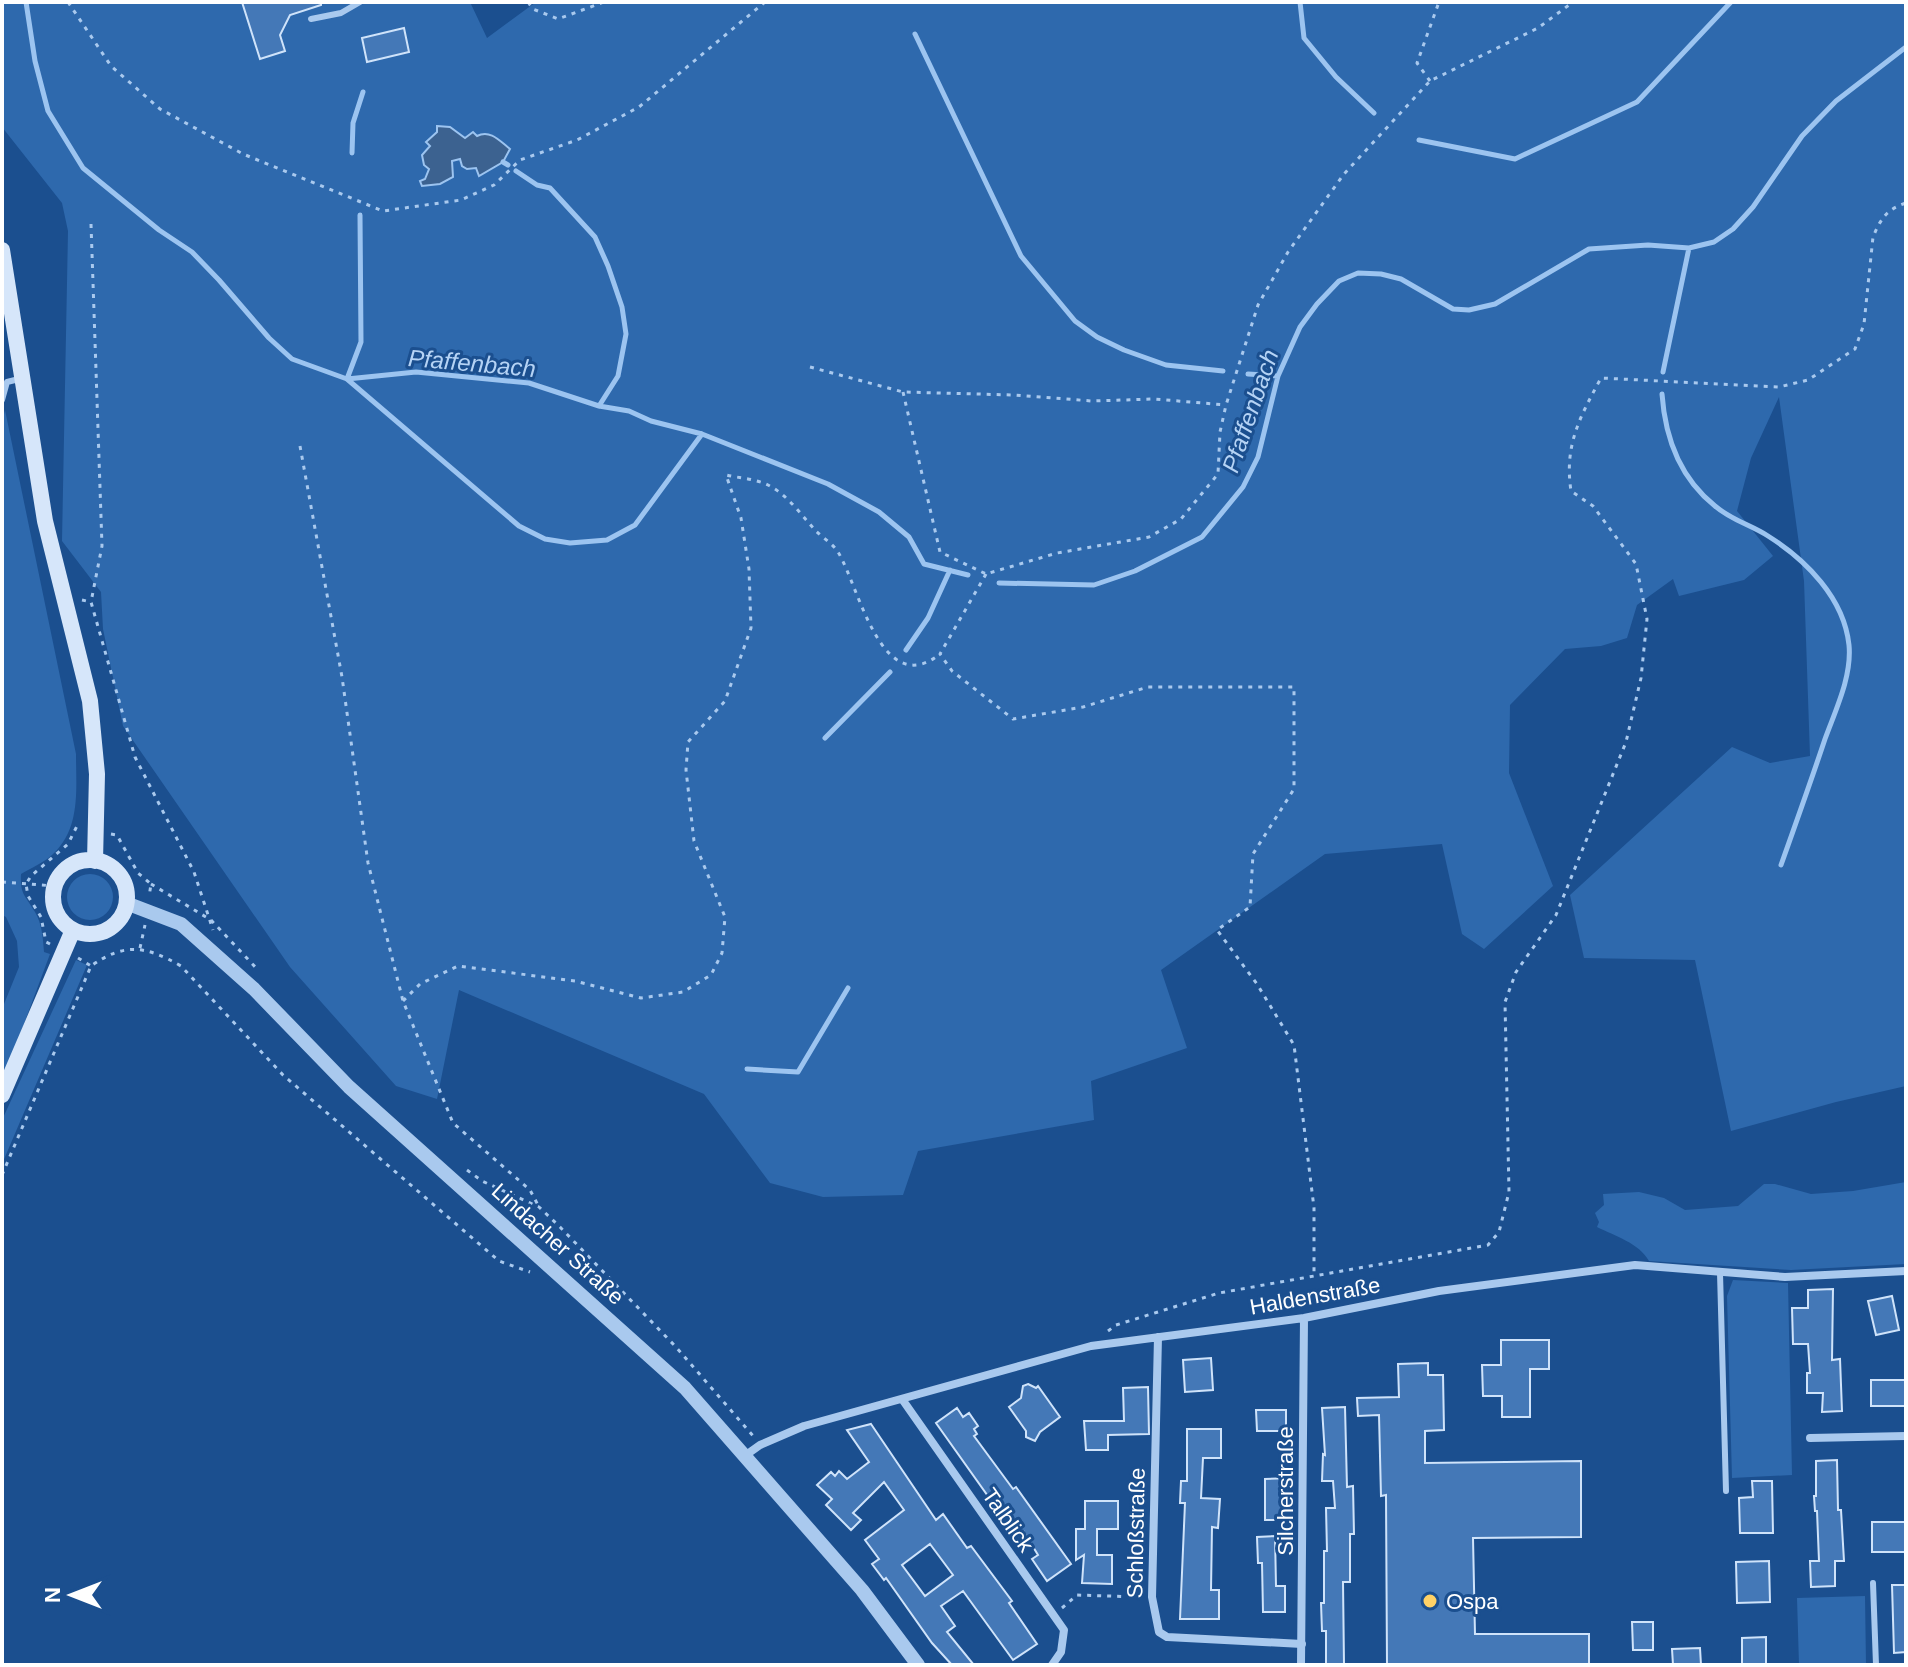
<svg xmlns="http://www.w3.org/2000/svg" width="1908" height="1667" viewBox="0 0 1908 1667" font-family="Helvetica,sans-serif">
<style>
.green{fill:#2e69ad;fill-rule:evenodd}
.water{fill:#3c6290;stroke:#9cc4f0;stroke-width:2}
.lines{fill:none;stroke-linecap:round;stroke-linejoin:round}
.stream{stroke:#9cc4f0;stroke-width:5}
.building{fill:#4478b7;stroke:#cfe3fa;stroke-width:2;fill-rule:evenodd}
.path{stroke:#a9c9ee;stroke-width:3;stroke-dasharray:4 6;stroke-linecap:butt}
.service{stroke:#a9c9ee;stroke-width:6}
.minor{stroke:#a9c9ee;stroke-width:8}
.tertiary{stroke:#a9c9ee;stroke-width:14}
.secondary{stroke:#d6e6fa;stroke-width:16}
.poi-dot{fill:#ffd166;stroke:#1b4f8f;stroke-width:3}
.labels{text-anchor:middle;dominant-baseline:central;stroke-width:6;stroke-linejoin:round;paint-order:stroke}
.street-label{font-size:22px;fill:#fff;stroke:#1b4f8f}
.poi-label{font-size:22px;fill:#fff;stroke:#1b4f8f;text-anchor:start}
.water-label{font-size:24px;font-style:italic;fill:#b5d3f5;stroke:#1b4f8f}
</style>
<rect width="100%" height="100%" fill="#1b4f8f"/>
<path class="green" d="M 2,2 L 470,2 L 487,38 L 536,2 L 1906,2 L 1906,1086 L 1836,1102 L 1731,1131 L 1695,960 L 1584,958 L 1570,895 L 1732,747 L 1770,763 L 1810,756 L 1804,581 L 1779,397 L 1751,458 L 1737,511 L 1773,556 L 1744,580 L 1679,596 L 1673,579 L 1637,605 L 1627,638 L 1601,646 L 1565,649 L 1510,705 L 1509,773 L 1553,886 L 1484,949 L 1462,934 L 1442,844 L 1325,854 L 1161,970 L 1187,1048 L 1091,1081 L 1094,1120 L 918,1151 L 903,1195 L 823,1197 L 770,1183 L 704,1094 L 459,990 L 437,1099 L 396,1086 L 290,967 L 123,726 L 103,629 L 101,592 L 62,541 L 68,231 L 62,203 L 2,127 ZM 450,127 L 465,138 L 476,136 L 508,154 L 503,162 L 479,175 L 476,168 L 467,169 L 461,159 L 452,160 L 452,177 L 440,184 L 422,186 L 421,180 L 425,179 L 430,168 L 425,154 L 431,139 L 437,132 Z
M 5,410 L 76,754 C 76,789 81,828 53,854 C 45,862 31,868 21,874 C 20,895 25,895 35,912 C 42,924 43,938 44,952 L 50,954 L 2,1083 L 2,1009 L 19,967 L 17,941 L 6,917 L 2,915 L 2,423 Z
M67 897a23 23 0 1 1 46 0a23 23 0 1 1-46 0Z
M 76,960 L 87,965 L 2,1164 L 2,1120 Z
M 1906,1182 L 1906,1264 L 1791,1270 L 1649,1261 C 1639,1243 1615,1236 1597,1227 L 1599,1222 L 1595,1213 L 1604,1205 L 1603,1194 L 1639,1192 L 1664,1198 L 1685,1210 L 1738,1206 L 1764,1184 L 1775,1184 L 1811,1194 L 1853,1191 Z
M 1733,1280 L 1788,1283 L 1792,1475 L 1732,1478 L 1727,1296 Z
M 1865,1596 L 1866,1665 L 1799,1665 L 1797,1598 Z"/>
<path class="water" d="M 437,126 L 450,127 L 465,138 L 473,132 L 477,136 C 490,129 500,141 510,149 L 503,162 L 479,176 L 476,168 L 467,169 L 462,166 L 460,159 L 452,161 L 453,177 L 440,184 L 422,186 L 420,181 L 425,179 L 429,169 L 424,165 L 422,155 L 430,146 L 426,142 L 437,132 Z"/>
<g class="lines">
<path class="stream" d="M 26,2 L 35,61 L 48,111 L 83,168 L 159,230 L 192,252 L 219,280 L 269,338 L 292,359 L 347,379 L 416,372 L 529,383 L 599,406 L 629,411 L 651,421 L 702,434 L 828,484 L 879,512 L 909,537 L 924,564 L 968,575
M 1300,2 L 1304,38 L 1336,77 L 1374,113
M 915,34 L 1021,256 L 1075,321 L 1097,337 L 1124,350 L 1166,365 L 1223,371
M 1419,140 L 1515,159 L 1637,102 L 1731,2
M 352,153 L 353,123 L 363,92
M 503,162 L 508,165
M 516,171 L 537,185 L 550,188 L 595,237 L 608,266 L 622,307 L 626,334 L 618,376 L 599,406
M 360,215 L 361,342 L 347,379 L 519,526 L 545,539 L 570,543 L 607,540 L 635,525 L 702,434
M 1663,372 L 1689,248
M 1248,374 L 1278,376
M 1662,394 C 1665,437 1680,478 1715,506 C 1731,520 1751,525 1768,536 C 1806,560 1844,598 1849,645 C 1852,676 1836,709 1825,739 C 1811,781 1796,823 1781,865
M 999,583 L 1094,585 L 1135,571 L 1202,537 L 1243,487 L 1258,457 L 1278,376 L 1300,327 L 1317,304 L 1339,281 L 1358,273 L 1381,274 L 1401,279 L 1453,309 L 1469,310 L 1495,304 L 1589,249 L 1648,245 L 1689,248 L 1714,242 L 1733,229 L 1753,207 L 1802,136 L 1836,101 L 1906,47
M 906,650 L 928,618 L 950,570
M 825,738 L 890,672
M 747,1069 L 798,1072 L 848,988"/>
</g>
<path class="building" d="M 242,2 L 321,2 L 321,5 L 290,15 L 280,35 L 285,51 L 260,59 Z
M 404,28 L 409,52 L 367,62 L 362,38 Z
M 1833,1289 L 1832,1360 L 1840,1359 L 1842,1411 L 1822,1412 L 1823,1393 L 1807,1393 L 1807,1373 L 1810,1373 L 1808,1344 L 1793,1344 L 1792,1308 L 1808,1308 L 1808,1290 Z
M 1892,1296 L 1899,1330 L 1876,1335 L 1868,1301 Z
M 1501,1340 L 1549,1340 L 1549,1369 L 1530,1369 L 1530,1417 L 1502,1417 L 1502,1396 L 1483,1396 L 1482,1365 L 1501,1365 Z
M 1211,1358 L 1213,1390 L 1185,1392 L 1183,1360 Z
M 1428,1363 L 1428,1375 L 1443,1375 L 1444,1430 L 1425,1431 L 1425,1463 L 1581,1461 L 1581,1537 L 1473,1538 L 1475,1634 L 1589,1634 L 1589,1665 L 1387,1665 L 1386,1495 L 1381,1496 L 1379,1415 L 1358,1416 L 1357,1398 L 1399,1397 L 1398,1364 Z
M 1871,1380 L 1906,1380 L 1906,1406 L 1871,1406 Z
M 1028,1384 L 1036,1388 L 1038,1386 L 1060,1417 L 1040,1432 L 1035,1441 L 1026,1437 L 1026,1431 L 1009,1407 L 1021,1398 L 1023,1386 Z
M 1148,1387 L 1149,1434 L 1108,1435 L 1108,1450 L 1086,1450 L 1084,1421 L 1124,1421 L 1123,1388 Z
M 1345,1407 L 1347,1487 L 1353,1486 L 1354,1534 L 1350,1534 L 1350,1582 L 1343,1582 L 1344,1665 L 1326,1665 L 1326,1631 L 1322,1631 L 1321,1603 L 1324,1603 L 1324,1551 L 1327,1551 L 1326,1508 L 1335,1508 L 1333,1481 L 1322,1481 L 1323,1454 L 1325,1455 L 1322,1408 Z
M 957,1408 L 963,1417 L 969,1413 L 978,1426 L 974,1429 L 977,1434 L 974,1436 L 1013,1489 L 1016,1487 L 1071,1564 L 1047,1581 L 1032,1559 L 1038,1555 L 1024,1532 L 1017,1537 L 936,1423 Z
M 1256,1410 L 1286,1410 L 1286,1431 L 1257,1431 Z
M 871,1424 L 936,1520 L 943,1514 L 967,1548 L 971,1546 L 1012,1601 L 1009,1603 L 1037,1644 L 1013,1660 L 963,1591 L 941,1606 L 955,1626 L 947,1632 L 974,1665 L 952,1665 L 932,1643 L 886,1578 L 884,1580 L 872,1564 L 879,1559 L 865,1540 L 904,1510 L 884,1482 L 853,1513 L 861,1520 L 851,1530 L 826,1505 L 832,1499 L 817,1485 L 831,1472 L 835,1476 L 839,1471 L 847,1479 L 869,1462 L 847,1430 ZM 930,1544 L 953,1575 L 925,1596 L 902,1565 Z
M 1187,1429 L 1221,1429 L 1221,1458 L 1203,1458 L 1201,1498 L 1220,1499 L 1218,1528 L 1212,1527 L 1211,1590 L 1219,1590 L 1219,1619 L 1180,1619 L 1185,1503 L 1180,1503 L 1181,1481 L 1187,1481 Z
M 1837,1460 L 1838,1510 L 1841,1510 L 1844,1561 L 1835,1561 L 1835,1586 L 1811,1587 L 1810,1561 L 1819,1561 L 1817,1511 L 1815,1511 L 1814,1496 L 1816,1496 L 1816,1461 Z
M 1292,1478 L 1292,1520 L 1265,1520 L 1265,1479 Z
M 1752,1481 L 1772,1481 L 1773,1533 L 1740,1533 L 1739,1498 L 1753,1497 Z
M 1085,1501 L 1118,1501 L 1118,1529 L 1097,1529 L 1097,1555 L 1112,1555 L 1112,1584 L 1082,1583 L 1084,1555 L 1076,1560 L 1076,1529 L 1085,1529 Z
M 1872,1522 L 1906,1522 L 1906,1552 L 1872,1552 Z
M 1275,1536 L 1276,1586 L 1285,1586 L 1285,1612 L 1263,1612 L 1262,1563 L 1258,1563 L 1257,1537 Z
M 1769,1561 L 1770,1602 L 1737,1603 L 1736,1562 Z
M 1892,1585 L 1906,1585 L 1906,1652 L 1894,1653 Z
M 1632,1622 L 1653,1622 L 1653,1650 L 1633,1650 Z
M 1766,1637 L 1766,1665 L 1742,1665 L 1742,1638 Z
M 1700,1648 L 1701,1665 L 1673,1665 L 1672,1649 Z"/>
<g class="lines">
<path class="path" d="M 68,2 L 111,66 L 160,109 L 243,154 L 383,211 L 461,200 L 494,185 L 520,160 L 577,140 L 639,107 L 765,2
M 528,2 L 533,9 L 558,19 L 604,2
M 1430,81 L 1417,63 L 1439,2
M 91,224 L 102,546 L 91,602
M 810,367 L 903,392 L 1013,395 L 1092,401 L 1154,399 L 1226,405
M 903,392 L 940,552 L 986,574 L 1057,553 L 1149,537 L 1181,519 L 1218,474 L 1220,432 L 1226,405 L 1258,305 L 1288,252 L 1344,174 L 1430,81 L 1538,28 L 1573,2
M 300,446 L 342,677 L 368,863 L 403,1001 L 453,1123 L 530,1190 L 539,1207
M 986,574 L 940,654 L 952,671 L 1013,719 L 1083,707 L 1148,687 L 1294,687 L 1294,789 L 1253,854 L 1250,907 L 1217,930 L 1257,984 L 1294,1045 L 1314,1208 L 1314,1273
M 82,600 L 91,602 L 135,757 L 194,872 L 213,930
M 111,834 L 117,835 L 138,873 L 151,884 L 149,897
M 2,882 L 54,886
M 151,884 L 211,920 L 259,971
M 50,944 L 46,942 L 41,917 L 28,896 L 26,884 L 31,876 L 68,844 L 77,826 L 80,827
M 140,948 L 145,925
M 78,958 L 91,966
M 403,1001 L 420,984 L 458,966 L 575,981 L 641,998 L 683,992 L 711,975 L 722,953 L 725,917 L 694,841 L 686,770 L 688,742 L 725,701 L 751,628 L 749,569 L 741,518 L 726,475 C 739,478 756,479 768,485 C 788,495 801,515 816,531 C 823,538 833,544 838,552 C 859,586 881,701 940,654
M 467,1170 L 482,1181 L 539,1207 L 560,1227 L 676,1347 L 754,1437
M 2,1175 L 91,966 C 125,942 146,946 181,966 L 283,1075 L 499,1261 L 530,1272
M 1108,1331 L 1116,1325 L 1219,1293 L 1488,1245 L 1499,1232 L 1509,1192 L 1505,1002 L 1516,972 L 1556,915 L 1626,742 L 1641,678 L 1647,619 L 1636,564 L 1593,506 L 1571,491 C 1564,445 1580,417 1601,378 L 1779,387 L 1808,380 L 1855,349 L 1864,324 L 1873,237 C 1881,218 1887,209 1906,203
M 1062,1608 L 1077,1595 L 1141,1597"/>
<path class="service" d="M 311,19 L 341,13 L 360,2
M 2,400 L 7,382 L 19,379
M 1720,1273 L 1726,1491
M 1873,1583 L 1876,1665"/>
<path class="minor" d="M 1158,1337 L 1152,1597 L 1159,1632 L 1167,1637 L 1302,1644
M 902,1399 L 1064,1630 L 1061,1652 L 1052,1665
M 1810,1438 L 1906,1436
M 746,1455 L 760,1445 L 804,1426 L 1091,1346 L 1304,1318 L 1439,1291 L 1635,1265 L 1785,1277 L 1906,1271
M 1301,1665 L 1304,1318"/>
<path class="tertiary" d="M 126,903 L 181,924 L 254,989 L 349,1087 L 685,1388 L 862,1590 L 918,1665"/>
<path class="secondary" d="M 2,250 L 45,521 L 90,701 L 97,774 L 95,861
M53 897a37 37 0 1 1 74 0a37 37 0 1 1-74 0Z
M 2,1095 L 73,930"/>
</g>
<circle class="poi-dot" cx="1430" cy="1601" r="8"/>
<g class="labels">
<g class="street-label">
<text transform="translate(558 1244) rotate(42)">Lindacher Straße</text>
<text transform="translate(1315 1296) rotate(-10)">Haldenstraße</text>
<text transform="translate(1285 1491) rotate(-90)">Silcherstraße</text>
<text transform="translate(1008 1520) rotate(55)">Talblick</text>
<text transform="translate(1136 1533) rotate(-89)">Schloßstraße</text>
</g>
<g class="poi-label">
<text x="1446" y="1601">Ospa</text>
</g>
<g class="water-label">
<text transform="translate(472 363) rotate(5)">Pfaffenbach</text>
<text transform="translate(1250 411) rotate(-71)">Pfaffenbach</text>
</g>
</g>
<rect width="1908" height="1667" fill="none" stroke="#ffffff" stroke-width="8"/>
<g transform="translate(72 1595) rotate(270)" stroke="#1b4f8f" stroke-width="6" paint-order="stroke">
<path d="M0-6L14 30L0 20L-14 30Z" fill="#ffffff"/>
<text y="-12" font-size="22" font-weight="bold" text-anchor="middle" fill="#ffffff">N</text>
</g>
</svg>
